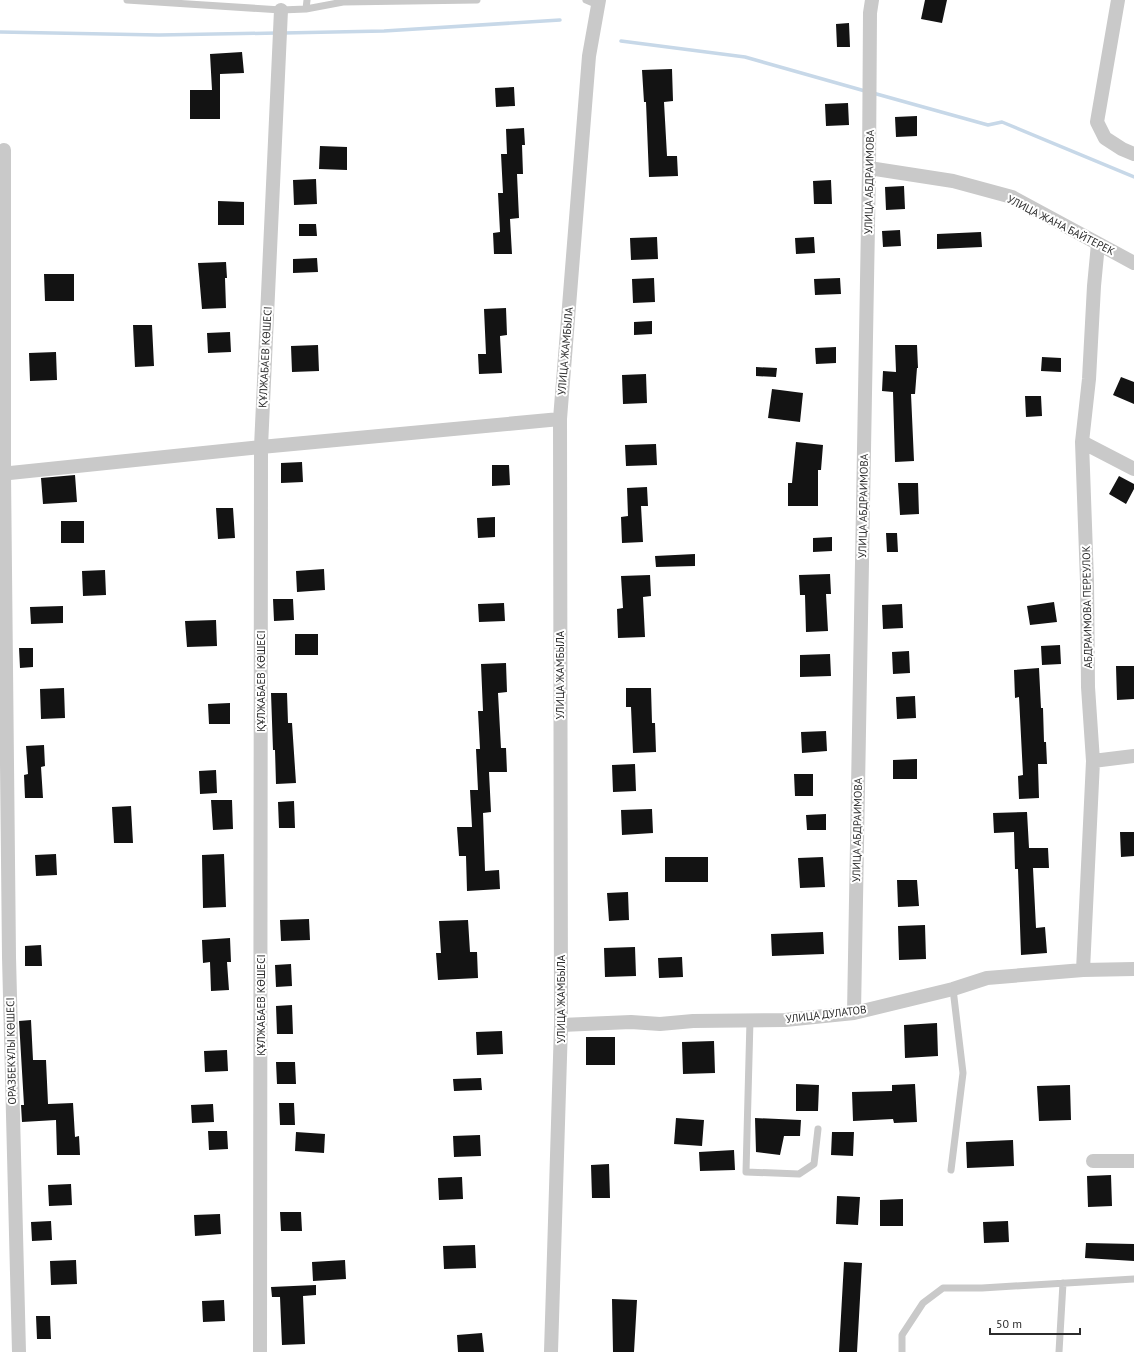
<svg xmlns="http://www.w3.org/2000/svg" width="1134" height="1352" viewBox="0 0 1134 1352" font-family="'PT Sans',sans-serif">
<style>
.lines{fill:none;stroke-linecap:round;stroke-linejoin:round}
.stream{stroke:#c7d8e8;stroke-width:3.5}
.building{fill:#131313}
.service{stroke:#c9c9c9;stroke-width:7}
.minor{stroke:#c9c9c9;stroke-width:14}
.labels{text-anchor:middle;dominant-baseline:central;stroke-width:4;stroke-linejoin:round;paint-order:stroke}
.street-label{font-size:11px;fill:#2c2c2c;stroke:#fff}
</style>
<rect width="100%" height="100%" fill="#fff"/>
<g class="lines">
<path class="stream" d="M 0,32 L 159,35 L 277,33
M 283,33 L 384,31 L 560,20
M 621,41 L 745,57 L 865,91
M 873,93 L 988,125 L 1002,122 L 1134,177"/>
</g>
<path class="building" d="M 925,0 L 947,0 L 942,23 L 921,19 Z
M 849,23 L 850,47 L 837,47 L 836,24 Z
M 242,52 L 244,73 L 220,74 L 220,119 L 190,119 L 190,90 L 212,90 L 210,54 Z
M 672,69 L 673,101 L 664,102 L 667,156 L 677,156 L 678,176 L 649,177 L 646,102 L 644,102 L 642,70 Z
M 514,87 L 515,106 L 496,107 L 495,88 Z
M 848,103 L 849,125 L 826,126 L 825,104 Z
M 917,116 L 917,136 L 896,137 L 895,117 Z
M 524,128 L 525,145 L 522,145 L 523,174 L 517,174 L 519,218 L 510,219 L 512,254 L 494,254 L 493,233 L 500,232 L 498,193 L 503,193 L 501,154 L 507,154 L 506,129 Z
M 320,146 L 347,147 L 347,170 L 319,169 Z
M 316,179 L 317,204 L 294,205 L 293,180 Z
M 831,180 L 832,204 L 814,204 L 813,181 Z
M 904,186 L 905,209 L 886,210 L 885,187 Z
M 218,201 L 244,202 L 244,225 L 218,225 Z
M 299,224 L 316,224 L 317,236 L 299,236 Z
M 900,230 L 901,246 L 883,247 L 882,231 Z
M 981,232 L 982,247 L 937,249 L 937,234 Z
M 657,237 L 658,259 L 631,260 L 630,238 Z
M 814,237 L 815,253 L 796,254 L 795,238 Z
M 317,258 L 318,272 L 293,273 L 293,259 Z
M 226,262 L 227,278 L 225,278 L 226,308 L 202,309 L 198,263 Z
M 44,274 L 74,274 L 74,301 L 45,301 Z
M 654,278 L 655,302 L 633,303 L 632,279 Z
M 840,278 L 841,294 L 815,295 L 814,279 Z
M 506,308 L 507,335 L 500,336 L 502,373 L 479,374 L 478,354 L 486,354 L 484,309 Z
M 652,321 L 652,334 L 634,335 L 634,322 Z
M 133,325 L 152,325 L 154,366 L 135,367 Z
M 230,332 L 231,352 L 208,353 L 207,333 Z
M 318,345 L 319,371 L 292,372 L 291,346 Z
M 895,345 L 917,345 L 918,368 L 917,368 L 915,394 L 911,394 L 914,461 L 895,462 L 893,392 L 882,391 L 883,371 L 896,372 Z
M 836,347 L 836,363 L 816,364 L 815,348 Z
M 56,352 L 57,380 L 30,381 L 29,353 Z
M 1042,357 L 1061,358 L 1061,372 L 1041,371 Z
M 756,367 L 777,368 L 776,377 L 756,376 Z
M 646,374 L 647,403 L 623,404 L 622,375 Z
M 1121,377 L 1134,382 L 1134,404 L 1113,395 Z
M 772,389 L 803,393 L 800,422 L 768,418 Z
M 1025,396 L 1041,396 L 1042,416 L 1026,417 Z
M 796,442 L 823,445 L 821,470 L 818,470 L 818,506 L 788,506 L 788,483 L 792,483 Z
M 656,444 L 657,465 L 626,466 L 625,445 Z
M 302,462 L 303,482 L 281,483 L 281,463 Z
M 492,465 L 509,465 L 510,485 L 492,486 Z
M 75,475 L 77,502 L 43,504 L 41,478 Z
M 1119,476 L 1134,484 L 1134,489 L 1126,504 L 1109,494 Z
M 898,483 L 918,483 L 919,514 L 900,515 Z
M 647,487 L 648,506 L 641,506 L 643,542 L 622,543 L 621,517 L 628,516 L 627,488 Z
M 216,508 L 233,508 L 235,538 L 218,539 Z
M 495,517 L 495,537 L 478,538 L 477,518 Z
M 61,521 L 84,521 L 84,543 L 61,543 Z
M 886,533 L 897,533 L 898,552 L 887,552 Z
M 832,537 L 832,551 L 813,552 L 813,538 Z
M 695,554 L 695,566 L 656,567 L 655,556 Z
M 324,569 L 325,590 L 297,592 L 296,571 Z
M 105,570 L 106,595 L 83,596 L 82,571 Z
M 830,574 L 831,594 L 826,594 L 828,631 L 806,632 L 805,595 L 800,595 L 799,575 Z
M 650,575 L 651,596 L 643,597 L 645,637 L 618,638 L 617,609 L 623,608 L 621,576 Z
M 273,599 L 293,599 L 294,620 L 274,621 Z
M 1054,602 L 1057,622 L 1030,625 L 1027,606 Z
M 504,603 L 505,621 L 479,622 L 478,604 Z
M 902,604 L 903,628 L 883,629 L 882,605 Z
M 63,606 L 63,623 L 31,624 L 30,607 Z
M 216,620 L 217,646 L 187,647 L 185,621 Z
M 295,634 L 318,634 L 318,655 L 295,655 Z
M 1060,645 L 1061,664 L 1042,665 L 1041,646 Z
M 19,648 L 33,648 L 33,667 L 20,668 Z
M 909,651 L 910,673 L 893,674 L 892,652 Z
M 830,654 L 831,676 L 800,677 L 800,655 Z
M 506,663 L 507,692 L 498,693 L 501,748 L 506,748 L 507,772 L 489,772 L 491,812 L 483,813 L 485,871 L 499,870 L 500,889 L 467,891 L 466,856 L 459,856 L 457,827 L 472,827 L 470,790 L 478,790 L 476,749 L 480,749 L 478,711 L 483,711 L 481,664 Z
M 1116,666 L 1134,666 L 1134,699 L 1117,700 Z
M 1039,668 L 1041,708 L 1043,708 L 1044,742 L 1046,742 L 1047,764 L 1038,764 L 1039,798 L 1019,799 L 1018,776 L 1023,775 L 1019,697 L 1015,698 L 1014,670 Z
M 64,688 L 65,718 L 41,719 L 40,689 Z
M 626,688 L 651,688 L 652,723 L 655,723 L 656,752 L 633,753 L 631,707 L 626,707 Z
M 271,693 L 287,693 L 288,723 L 292,723 L 296,783 L 276,784 L 275,750 L 273,750 Z
M 915,696 L 916,718 L 897,719 L 896,697 Z
M 230,703 L 230,724 L 209,724 L 208,704 Z
M 826,731 L 827,751 L 802,753 L 801,732 Z
M 44,745 L 45,766 L 41,767 L 43,798 L 25,798 L 24,775 L 28,774 L 26,746 Z
M 917,759 L 917,779 L 893,779 L 893,760 Z
M 635,764 L 636,791 L 613,792 L 612,765 Z
M 216,770 L 217,793 L 200,794 L 199,771 Z
M 794,774 L 813,774 L 813,796 L 795,796 Z
M 211,800 L 232,800 L 233,829 L 213,830 Z
M 294,801 L 295,828 L 279,828 L 278,802 Z
M 131,806 L 133,843 L 114,843 L 112,807 Z
M 652,809 L 653,833 L 622,835 L 621,810 Z
M 1027,812 L 1029,848 L 1048,848 L 1049,868 L 1033,868 L 1036,928 L 1045,927 L 1047,953 L 1021,955 L 1018,869 L 1015,869 L 1014,832 L 994,833 L 993,813 Z
M 826,814 L 826,830 L 807,830 L 806,815 Z
M 1120,832 L 1134,832 L 1134,856 L 1121,857 Z
M 56,854 L 57,875 L 36,876 L 35,855 Z
M 224,854 L 226,907 L 203,908 L 202,855 Z
M 665,857 L 708,857 L 708,882 L 665,882 Z
M 823,857 L 825,887 L 800,888 L 798,858 Z
M 897,880 L 917,880 L 919,906 L 898,907 Z
M 628,892 L 629,920 L 609,921 L 607,893 Z
M 309,919 L 310,940 L 281,941 L 280,920 Z
M 468,920 L 470,952 L 477,952 L 478,978 L 438,980 L 436,953 L 441,953 L 439,921 Z
M 925,925 L 926,959 L 899,960 L 898,926 Z
M 823,932 L 824,954 L 772,956 L 771,934 Z
M 230,938 L 231,962 L 227,962 L 229,990 L 211,991 L 210,962 L 203,963 L 202,940 Z
M 41,945 L 42,966 L 25,966 L 25,946 Z
M 635,947 L 636,976 L 605,977 L 604,948 Z
M 682,957 L 683,977 L 659,978 L 658,958 Z
M 291,964 L 292,986 L 276,987 L 275,965 Z
M 292,1005 L 293,1034 L 277,1034 L 276,1006 Z
M 31,1020 L 33,1060 L 46,1060 L 48,1104 L 73,1103 L 75,1137 L 79,1136 L 80,1155 L 57,1155 L 56,1120 L 22,1122 L 21,1105 L 24,1105 L 19,1021 Z
M 937,1023 L 938,1056 L 905,1058 L 904,1025 Z
M 502,1031 L 503,1054 L 477,1055 L 476,1032 Z
M 586,1037 L 615,1037 L 615,1065 L 586,1065 Z
M 714,1041 L 715,1073 L 683,1074 L 682,1042 Z
M 227,1050 L 228,1071 L 205,1072 L 204,1051 Z
M 276,1062 L 295,1062 L 296,1084 L 277,1084 Z
M 481,1078 L 482,1090 L 454,1091 L 453,1079 Z
M 796,1084 L 819,1085 L 818,1111 L 796,1111 Z
M 915,1084 L 917,1122 L 894,1123 L 893,1119 L 853,1121 L 852,1092 L 892,1091 L 892,1085 Z
M 1070,1085 L 1071,1120 L 1039,1121 L 1037,1086 Z
M 279,1103 L 294,1103 L 295,1125 L 280,1125 Z
M 213,1104 L 214,1122 L 192,1123 L 191,1105 Z
M 676,1118 L 704,1120 L 702,1146 L 674,1144 Z
M 755,1118 L 801,1120 L 800,1136 L 784,1136 L 780,1155 L 756,1152 Z
M 208,1131 L 227,1131 L 228,1149 L 209,1150 Z
M 296,1132 L 325,1134 L 324,1153 L 295,1151 Z
M 832,1132 L 854,1132 L 853,1156 L 831,1155 Z
M 480,1135 L 481,1156 L 454,1157 L 453,1136 Z
M 1013,1140 L 1014,1166 L 967,1168 L 966,1142 Z
M 734,1150 L 735,1170 L 700,1171 L 699,1152 Z
M 609,1164 L 610,1198 L 592,1198 L 591,1165 Z
M 1111,1175 L 1112,1206 L 1088,1207 L 1087,1176 Z
M 462,1177 L 463,1199 L 439,1200 L 438,1178 Z
M 71,1184 L 72,1205 L 49,1206 L 48,1185 Z
M 837,1196 L 860,1197 L 858,1225 L 836,1224 Z
M 903,1199 L 903,1226 L 880,1226 L 880,1200 Z
M 280,1212 L 301,1212 L 302,1231 L 281,1231 Z
M 220,1214 L 221,1234 L 195,1236 L 194,1215 Z
M 51,1221 L 52,1240 L 32,1241 L 31,1222 Z
M 1008,1221 L 1009,1242 L 984,1243 L 983,1222 Z
M 1086,1243 L 1134,1244 L 1134,1261 L 1085,1258 Z
M 475,1245 L 476,1268 L 444,1269 L 443,1246 Z
M 76,1260 L 77,1284 L 51,1285 L 50,1261 Z
M 345,1260 L 346,1279 L 313,1281 L 312,1262 Z
M 844,1262 L 862,1263 L 857,1352 L 839,1352 Z
M 316,1285 L 316,1295 L 303,1296 L 305,1344 L 282,1345 L 280,1297 L 272,1297 L 271,1287 Z
M 612,1299 L 637,1300 L 634,1352 L 613,1352 Z
M 224,1300 L 225,1321 L 203,1322 L 202,1301 Z
M 36,1316 L 50,1316 L 51,1339 L 37,1339 Z
M 482,1333 L 484,1352 L 458,1352 L 457,1335 Z"/>
<g class="lines">
<path class="service" d="M 127,0 L 281,10 L 306,9 L 343,2 L 477,0
M 586,0 L 598,5
M 306,9 L 307,0
M 750,1020 L 746,1172 L 799,1174 L 814,1164 L 818,1129
M 951,1170 L 963,1073 L 953,989
M 902,1352 L 902,1335 L 923,1303 L 943,1288 L 982,1288 L 1134,1279
M 1059,1352 L 1063,1283"/>
<path class="minor" d="M 1118,0 L 1097,122 L 1105,138 L 1122,149 L 1134,154
M 4,150 L 4,474 L 9,957 L 19,1352
M 869,168 L 953,181 L 1012,197 L 1134,263
M 1082,442 L 1134,469
M 0,474 L 261,447 L 560,419
M 1093,761 L 1134,756
M 1083,970 L 1093,761 L 1088,687 L 1087,581 L 1082,442 L 1089,379 L 1094,286 L 1098,244
M 854,1013 L 869,168 L 870,13 L 872,0
M 561,1025 L 631,1022 L 660,1024 L 693,1021 L 785,1020 L 854,1013 L 953,989 L 987,978 L 1083,970 L 1134,969
M 1093,1161 L 1134,1161
M 260,1352 L 261,447 L 281,10
M 551,1352 L 561,1025 L 560,419 L 589,56 L 599,0"/>
</g>
<g class="labels">
<g class="street-label">
<text transform="translate(869 182) rotate(-89)">УЛИЦА АБДРАИМОВА</text>
<text transform="translate(1061 225) rotate(27)">УЛИЦА ЖАНА БАЙТЕРЕК</text>
<text transform="translate(565 351) rotate(-85)">УЛИЦА ЖАМБЫЛА</text>
<text transform="translate(265 357) rotate(-87)">ҚҰЛЖАБАЕВ КӨШЕСІ</text>
<text transform="translate(863 506) rotate(-89)">УЛИЦА АБДРАИМОВА</text>
<text transform="translate(1087 607) rotate(-91)">АБДРАИМОВА ПЕРЕУЛОК</text>
<text transform="translate(560 675) rotate(-90)">УЛИЦА ЖАМБЫЛА</text>
<text transform="translate(261 681) rotate(-90)">ҚҰЛЖАБАЕВ КӨШЕСІ</text>
<text transform="translate(857 830) rotate(-89)">УЛИЦА АБДРАИМОВА</text>
<text transform="translate(561 999) rotate(-90)">УЛИЦА ЖАМБЫЛА</text>
<text transform="translate(261 1005) rotate(-90)">ҚҰЛЖАБАЕВ КӨШЕСІ</text>
<text transform="translate(826 1014) rotate(-7)">УЛИЦА ДУЛАТОВ</text>
<text transform="translate(11 1051) rotate(-91)">ОРАЗБЕКҰЛЫ КӨШЕСІ</text>
</g>
</g>
<path d="M990 1328v6h90v-6" fill="none" stroke="#2c2c2c" stroke-width="2"/>
<text x="996" y="1328" font-size="12" fill="#2c2c2c" stroke="#ffffff" stroke-width="3" paint-order="stroke">50 m</text>
</svg>
